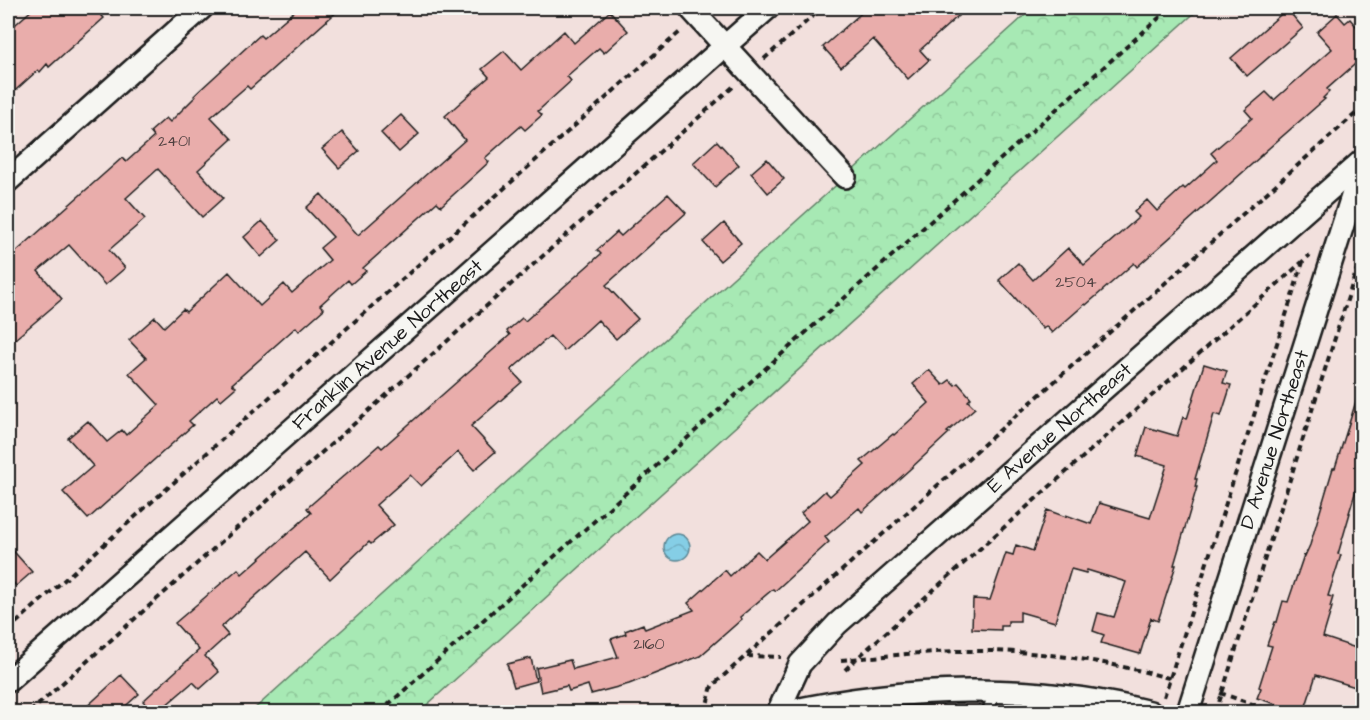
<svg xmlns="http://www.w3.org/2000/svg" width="1370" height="720" viewBox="0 0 1370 720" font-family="'Architects Daughter',sans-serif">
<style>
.park{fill:url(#park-crowns);stroke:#628268;stroke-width:1.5}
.water{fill:url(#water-waves);stroke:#5b8795;stroke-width:1.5}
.building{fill:#e9adab;stroke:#1c1c1c;stroke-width:1.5}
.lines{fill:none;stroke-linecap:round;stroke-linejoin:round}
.lane-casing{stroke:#1c1c1c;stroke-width:15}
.street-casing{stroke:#1c1c1c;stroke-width:26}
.path{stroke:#1c1c1c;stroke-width:4;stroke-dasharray:6 4.5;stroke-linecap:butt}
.lane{stroke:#f6f6f2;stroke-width:10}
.street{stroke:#f6f6f2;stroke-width:21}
.labels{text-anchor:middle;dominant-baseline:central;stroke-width:4.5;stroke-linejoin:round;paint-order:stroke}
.number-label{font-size:16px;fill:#4f4040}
.street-label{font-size:20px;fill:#1c1c1c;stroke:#f6f6f2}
</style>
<defs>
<pattern id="park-crowns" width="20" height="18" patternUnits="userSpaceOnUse" patternTransform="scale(1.5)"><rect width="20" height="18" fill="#a7e9b4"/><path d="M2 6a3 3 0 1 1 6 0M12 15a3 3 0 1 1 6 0" fill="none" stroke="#8fc79a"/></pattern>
<pattern id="water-waves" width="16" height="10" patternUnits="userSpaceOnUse" patternTransform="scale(1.5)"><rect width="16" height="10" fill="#85cee6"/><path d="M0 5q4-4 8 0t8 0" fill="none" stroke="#72b0c5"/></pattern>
</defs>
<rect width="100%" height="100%" fill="#f2e0dd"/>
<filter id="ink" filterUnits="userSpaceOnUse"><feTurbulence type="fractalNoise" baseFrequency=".0167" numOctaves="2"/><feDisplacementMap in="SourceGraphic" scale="12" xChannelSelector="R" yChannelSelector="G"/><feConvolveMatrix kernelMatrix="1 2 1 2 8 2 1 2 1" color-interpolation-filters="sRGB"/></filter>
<g filter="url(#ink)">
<path class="park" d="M 1033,8 L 1200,8 L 419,712 L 251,712 Z"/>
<path class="water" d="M664 547a13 13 0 1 1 26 0a13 13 0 1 1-26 0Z"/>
<path class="building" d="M 34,8 L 94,8 L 104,18 L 49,67 L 47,64 L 40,72 L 38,70 L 8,97 L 8,31 Z
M 298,8 L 341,8 L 250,89 L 247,86 L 211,117 L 232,139 L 198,170 L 223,198 L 202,217 L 158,169 L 126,198 L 145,219 L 109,250 L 125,268 L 105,285 L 69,245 L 38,271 L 62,299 L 8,345 L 8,259 L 122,158 L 126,162 L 154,137 L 150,132 L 166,118 L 170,122 L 195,97 L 194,96 L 199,91 L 260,35 L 263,38 Z
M 867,8 L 967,8 L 920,50 L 929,60 L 908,79 L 873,39 L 841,67 L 823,47 Z
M 1287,9 L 1303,28 L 1247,76 L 1231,58 Z
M 610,11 L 628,31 L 604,53 L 599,48 L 567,76 L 571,81 L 538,111 L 542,115 L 525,130 L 521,126 L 513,133 L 485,158 L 489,162 L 441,206 L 437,202 L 363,268 L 366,271 L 351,284 L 348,280 L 320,305 L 324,309 L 299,331 L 296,327 L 232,384 L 236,387 L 221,400 L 217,396 L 189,421 L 193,425 L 88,519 L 63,492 L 93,466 L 68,438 L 88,421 L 107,442 L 122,430 L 126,435 L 159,405 L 129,373 L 146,358 L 129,340 L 155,317 L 164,327 L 183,309 L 186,312 L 229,272 L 260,306 L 284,284 L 292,293 L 330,260 L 320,248 L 333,237 L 306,208 L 321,194 L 358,235 L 465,140 L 445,116 L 489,77 L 482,69 L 504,51 L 521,70 L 564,31 L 574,43 Z
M 1337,14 L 1345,23 L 1350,19 L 1362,33 L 1362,58 L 1327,89 L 1329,92 L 1323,98 L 1325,99 L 1260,156 L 1261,156 L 1137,267 L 1134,263 L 1086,305 L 1085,304 L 1052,333 L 1046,326 L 1043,329 L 999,280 L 1018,263 L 1033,280 L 1068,248 L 1084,265 L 1139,217 L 1134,212 L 1147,200 L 1157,211 L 1183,187 L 1185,189 L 1217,160 L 1211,153 L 1252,118 L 1245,110 L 1266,92 L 1274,100 L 1332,49 L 1317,32 Z
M 401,115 L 419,134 L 399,152 L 381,133 Z
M 342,132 L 359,151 L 339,168 L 322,149 Z
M 717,141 L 739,165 L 715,187 L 693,163 Z
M 767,159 L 784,179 L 768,193 L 751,173 Z
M 668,194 L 686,213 L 606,285 L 638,319 L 616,339 L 598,320 L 564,351 L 550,336 L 511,370 L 522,382 L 471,426 L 495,452 L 474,470 L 458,452 L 421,486 L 410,475 L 376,505 L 394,525 L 371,544 L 369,542 L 330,579 L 305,552 L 221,627 L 228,635 L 205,656 L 219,672 L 200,689 L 193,682 L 158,712 L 153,712 L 143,701 L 199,650 L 175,623 L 238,569 L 242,574 L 311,513 L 307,508 L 379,445 L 382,448 L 510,335 L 507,331 L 522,318 L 525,321 L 601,254 L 597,250 L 617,232 L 621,236 Z
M 262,221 L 280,240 L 261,257 L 244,237 Z
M 724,223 L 741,243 L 720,261 L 703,242 Z
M 1204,364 L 1227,371 L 1223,383 L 1231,385 L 1221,416 L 1214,414 L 1195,479 L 1197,479 L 1195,487 L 1197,487 L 1174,565 L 1176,565 L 1158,621 L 1151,618 L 1140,654 L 1101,643 L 1104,635 L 1093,631 L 1098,613 L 1114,617 L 1126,582 L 1087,570 L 1086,573 L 1071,569 L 1055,622 L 1020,612 L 1020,621 L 1008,621 L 1008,626 L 1001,626 L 1001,630 L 972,629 L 973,599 L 990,600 L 1006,553 L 1013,555 L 1016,545 L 1033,551 L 1047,510 L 1066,517 L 1066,515 L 1091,524 L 1099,503 L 1150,518 L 1167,465 L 1137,456 L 1146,427 L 1177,436 L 1183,417 L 1187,419 Z
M 929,370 L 943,385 L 950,380 L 955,385 L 958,383 L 971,398 L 968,401 L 975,408 L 947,432 L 949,433 L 909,470 L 862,512 L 859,508 L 825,537 L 829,542 L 775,591 L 773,589 L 740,617 L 742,619 L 700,656 L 629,684 L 591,694 L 588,685 L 569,691 L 567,686 L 541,692 L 536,668 L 570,660 L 573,669 L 618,657 L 611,639 L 626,634 L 625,631 L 643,624 L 645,629 L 694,610 L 688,603 L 725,570 L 730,576 L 757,551 L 765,559 L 808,521 L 801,513 L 825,491 L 830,496 L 865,465 L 861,461 L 893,434 L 894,435 L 929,403 L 913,384 Z
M 1358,395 L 1362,396 L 1362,471 L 1349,513 L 1350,513 L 1338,554 L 1341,555 L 1328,596 L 1333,597 L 1330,607 L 1332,607 L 1323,637 L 1362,650 L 1362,689 L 1316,675 L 1304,712 L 1291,708 L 1291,709 L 1257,698 L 1261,688 L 1259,687 L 1272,646 L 1267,645 L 1275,622 L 1277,622 L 1283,601 L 1288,602 L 1304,555 L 1305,556 L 1310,545 L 1333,468 L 1335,468 Z
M 8,545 L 32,572 L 16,586 L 8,576 Z
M 531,658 L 536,681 L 514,687 L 507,664 Z
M 121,675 L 139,694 L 119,712 L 81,712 Z"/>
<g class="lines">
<defs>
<path id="lane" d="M 988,712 L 994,692"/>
<g id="street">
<path d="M 690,8 L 845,177"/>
<path d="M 8,181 L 202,8"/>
<path id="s1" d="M 8,681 L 768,8"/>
<path id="s2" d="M 778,712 L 800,664 L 837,624 L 1362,161"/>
<path d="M 786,712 C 905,686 1032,682 1150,712"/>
<path id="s3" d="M 1188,712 L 1362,165"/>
</g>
</defs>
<use href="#lane" class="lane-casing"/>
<use href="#street" class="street-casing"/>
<path class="path" d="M 764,59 L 822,8
M 8,630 L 681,31
M 747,656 L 781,657
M 841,660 C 888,656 935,650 982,651 C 1046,651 1111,662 1172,679
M 845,670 L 856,659 L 1310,255
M 1220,693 L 1276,712
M 1164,697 L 1303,262
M 30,712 L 734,86
M 380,712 L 1170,8
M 705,712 L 712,686 L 1362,108
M 1216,712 L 1362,253"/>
<use href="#lane" class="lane"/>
<use href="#street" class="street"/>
</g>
</g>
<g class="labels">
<g class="number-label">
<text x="174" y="141">2401</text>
<text x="1076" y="282">2504</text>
<text x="649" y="644">2160</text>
</g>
<g class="street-label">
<text stroke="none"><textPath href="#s1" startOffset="507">Franklin Avenue Northeast</textPath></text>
<text stroke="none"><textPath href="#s2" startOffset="404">E Avenue Northeast</textPath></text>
<text stroke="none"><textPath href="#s3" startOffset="286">D Avenue Northeast</textPath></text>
</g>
</g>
<rect width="1370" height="720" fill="none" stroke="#f6f6f2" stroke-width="30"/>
<rect x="15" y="15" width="1340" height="690" fill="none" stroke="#1c1c1c" stroke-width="2" filter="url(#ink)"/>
</svg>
